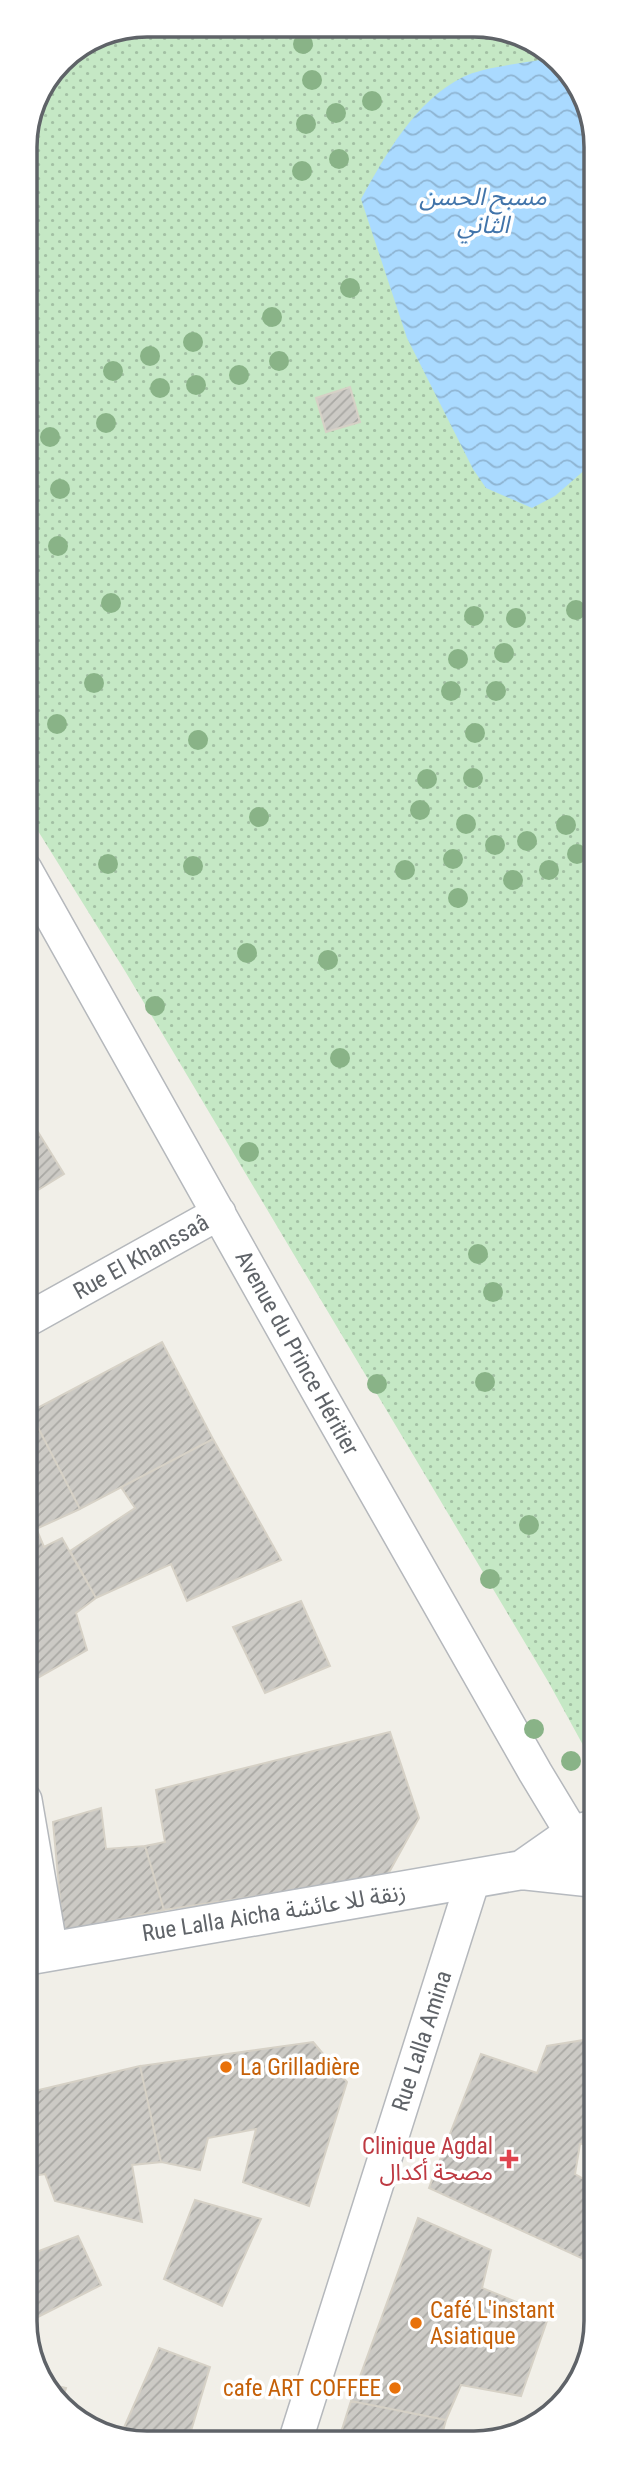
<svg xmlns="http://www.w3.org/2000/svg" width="621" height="2468" viewBox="0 0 621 2468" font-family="'Roboto Condensed','Noto Sans Arabic',sans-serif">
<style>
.park{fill:url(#park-dots)}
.water{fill:url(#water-waves)}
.building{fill:url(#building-hatch);stroke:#d6d1c6;stroke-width:2}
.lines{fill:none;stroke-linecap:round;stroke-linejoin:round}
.street-casing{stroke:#b5b8bc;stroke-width:36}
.secondary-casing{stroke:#b6babf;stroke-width:41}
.street{stroke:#fff;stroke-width:33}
.secondary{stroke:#fff;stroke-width:38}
.tree{fill:#89b387}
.food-dot{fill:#e8710a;stroke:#fff;stroke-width:2.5}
.health-dot{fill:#e0444e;stroke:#fff;stroke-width:2.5}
.labels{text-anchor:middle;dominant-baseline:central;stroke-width:7;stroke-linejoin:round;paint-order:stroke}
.street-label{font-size:23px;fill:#5f6368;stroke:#fff}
.food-label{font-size:23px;fill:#c56008;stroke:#fff;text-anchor:start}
.health-label{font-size:23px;fill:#be3a42;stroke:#fff;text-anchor:end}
.water-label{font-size:24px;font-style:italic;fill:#4174aa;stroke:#fff}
.rim{fill:none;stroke:#5f6368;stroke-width:3.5}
</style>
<defs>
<pattern id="park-dots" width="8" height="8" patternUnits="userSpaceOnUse" patternTransform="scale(1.75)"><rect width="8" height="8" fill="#c5e8c5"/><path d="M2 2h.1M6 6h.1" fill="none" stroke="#a3c0a4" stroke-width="1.8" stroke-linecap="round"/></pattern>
<pattern id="water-waves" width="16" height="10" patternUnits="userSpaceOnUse" patternTransform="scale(1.75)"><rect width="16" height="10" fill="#aadaff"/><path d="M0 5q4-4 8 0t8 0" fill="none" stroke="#8eb4d2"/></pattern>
<pattern id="building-hatch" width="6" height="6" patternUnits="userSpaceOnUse" patternTransform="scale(1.75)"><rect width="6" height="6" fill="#cccac5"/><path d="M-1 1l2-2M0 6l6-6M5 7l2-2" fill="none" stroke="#a9a8a4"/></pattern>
</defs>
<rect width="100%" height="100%" fill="#f1efe8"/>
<path class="park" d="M 506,29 L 566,66 L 595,130 L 596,1759 L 589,1756 L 549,1683 L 125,971 L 25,810 L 25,139 L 60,60 L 100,34 Z"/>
<path class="water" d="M 553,58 L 566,66 L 595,130 L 596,460 L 555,496 L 532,508 L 486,488 L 473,469 L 407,338 L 361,199 C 387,153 414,102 463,77 C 482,67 530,62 553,58 Z"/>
<path class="building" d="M 350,387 L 360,422 L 326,432 L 316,398 Z
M 25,1111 L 64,1174 L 25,1198 Z
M 162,1342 L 213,1439 L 80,1509 L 30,1412 Z
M 30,1412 L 80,1509 L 25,1534 L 25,1414 Z
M 213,1439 L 281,1560 L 187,1601 L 171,1564 L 96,1598 L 70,1551 L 135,1508 L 121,1487 Z
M 36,1528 L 44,1547 L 62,1538 L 96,1598 L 76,1613 L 87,1650 L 32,1681 L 25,1667 L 25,1534 Z
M 301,1601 L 330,1666 L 265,1693 L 233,1627 Z
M 390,1732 L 419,1818 L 387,1876 L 164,1910 L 145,1846 L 165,1842 L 156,1790 Z
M 101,1808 L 106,1849 L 145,1846 L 164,1910 L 63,1931 L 53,1822 Z
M 596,2038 L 596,2143 L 580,2144 L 575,2174 L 596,2186 L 596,2247 L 590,2262 L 429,2188 L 481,2054 L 537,2073 L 547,2046 Z
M 313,2042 L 347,2082 L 309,2206 L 243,2182 L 256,2129 L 208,2138 L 200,2170 L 161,2162 L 140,2066 Z
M 140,2066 L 161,2162 L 132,2165 L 142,2222 L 55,2201 L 45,2174 L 26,2177 L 26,2093 Z
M 195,2200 L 261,2219 L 222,2306 L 164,2279 Z
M 418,2218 L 491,2250 L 482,2288 L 549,2315 L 521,2396 L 461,2385 L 446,2420 L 351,2401 Z
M 78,2236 L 101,2285 L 26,2323 L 26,2256 Z
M 159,2348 L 210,2367 L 188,2441 L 122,2441 L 119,2439 Z
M 48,2384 L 66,2388 L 60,2407 Z
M 351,2401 L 446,2420 L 440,2442 L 338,2442 Z"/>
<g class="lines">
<defs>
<path id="street" d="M 25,869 L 318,1391 L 535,1772 L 596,1873
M 25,1321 L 219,1213
M 25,1800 L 51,1951
M 295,2442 L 473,1880"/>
<path id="secondary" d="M 522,1870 L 572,1835 L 596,1829
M 25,1956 L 522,1870 L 596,1878"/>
</defs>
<use href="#street" class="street-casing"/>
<use href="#secondary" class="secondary-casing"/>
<use href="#street" class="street"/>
<use href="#secondary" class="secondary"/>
</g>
<g class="tree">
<circle cx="303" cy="44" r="10"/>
<circle cx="312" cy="80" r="10"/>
<circle cx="372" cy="101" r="10"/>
<circle cx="336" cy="113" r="10"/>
<circle cx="306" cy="124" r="10"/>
<circle cx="339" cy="159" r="10"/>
<circle cx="302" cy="171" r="10"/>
<circle cx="350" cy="288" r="10"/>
<circle cx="272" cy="317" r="10"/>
<circle cx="193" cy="342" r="10"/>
<circle cx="150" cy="356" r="10"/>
<circle cx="279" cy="361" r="10"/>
<circle cx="113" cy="371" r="10"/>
<circle cx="239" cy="375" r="10"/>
<circle cx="196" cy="385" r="10"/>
<circle cx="160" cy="388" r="10"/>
<circle cx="106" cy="423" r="10"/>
<circle cx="50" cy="437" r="10"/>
<circle cx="60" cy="489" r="10"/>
<circle cx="58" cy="546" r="10"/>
<circle cx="111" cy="603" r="10"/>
<circle cx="576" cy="610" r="10"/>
<circle cx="474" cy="616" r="10"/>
<circle cx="516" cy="618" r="10"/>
<circle cx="504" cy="653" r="10"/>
<circle cx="458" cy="659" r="10"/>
<circle cx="94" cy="683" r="10"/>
<circle cx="451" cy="691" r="10"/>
<circle cx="496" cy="691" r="10"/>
<circle cx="57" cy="724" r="10"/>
<circle cx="475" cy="733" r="10"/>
<circle cx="198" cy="740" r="10"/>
<circle cx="473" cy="778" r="10"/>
<circle cx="427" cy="779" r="10"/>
<circle cx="420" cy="810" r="10"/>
<circle cx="259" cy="817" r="10"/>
<circle cx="466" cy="824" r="10"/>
<circle cx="566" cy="825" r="10"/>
<circle cx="527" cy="841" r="10"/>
<circle cx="495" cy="845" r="10"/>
<circle cx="577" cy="854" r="10"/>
<circle cx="453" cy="859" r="10"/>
<circle cx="108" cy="864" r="10"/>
<circle cx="193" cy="866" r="10"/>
<circle cx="405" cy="870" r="10"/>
<circle cx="549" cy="870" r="10"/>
<circle cx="513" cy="880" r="10"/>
<circle cx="458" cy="898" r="10"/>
<circle cx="247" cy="953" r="10"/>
<circle cx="328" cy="960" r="10"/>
<circle cx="155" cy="1006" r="10"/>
<circle cx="340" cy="1058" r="10"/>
<circle cx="249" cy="1152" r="10"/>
<circle cx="478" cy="1254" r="10"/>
<circle cx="493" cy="1292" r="10"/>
<circle cx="485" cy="1382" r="10"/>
<circle cx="377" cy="1384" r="10"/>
<circle cx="529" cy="1525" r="10"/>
<circle cx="490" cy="1579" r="10"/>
<circle cx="534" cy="1729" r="10"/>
<circle cx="571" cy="1761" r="10"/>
</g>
<g class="food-dot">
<circle cx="226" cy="2067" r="7"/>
<circle cx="416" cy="2323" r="7"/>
<circle cx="395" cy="2388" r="7"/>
</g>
<path class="health-dot" d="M505.5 2148.5h7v7h7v7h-7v7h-7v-7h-7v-7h7z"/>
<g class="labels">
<g class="street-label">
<text transform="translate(141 1257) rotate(-29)">Rue El Khanssaâ</text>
<text transform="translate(297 1353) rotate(61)">Avenue du Prince Héritier</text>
<text transform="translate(274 1913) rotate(-9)">Rue Lalla Aicha زنقة للا عائشة</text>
<text transform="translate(422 2041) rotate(-72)">Rue Lalla Amina</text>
</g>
<g class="food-label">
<text x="240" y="2067">La Grilladière</text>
<text x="430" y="2310">Café L'instant<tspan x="430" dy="26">Asiatique</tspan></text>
<text x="381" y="2388" text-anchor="end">cafe ART COFFEE</text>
</g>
<g class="health-label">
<text x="493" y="2146">Clinique Agdal<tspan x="493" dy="26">مصحة أكدال</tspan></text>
</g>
<g class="water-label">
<text x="483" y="197">مسبح الحسن<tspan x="483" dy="28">الثاني</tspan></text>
</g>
</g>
<path d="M0 0H621V2468H0ZM147 37H474A110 110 0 0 1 584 147V2321A110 110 0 0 1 474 2431H147A110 110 0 0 1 37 2321V147A110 110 0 0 1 147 37Z" fill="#fff" fill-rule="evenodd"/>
<path class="rim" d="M147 37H474A110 110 0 0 1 584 147V2321A110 110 0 0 1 474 2431H147A110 110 0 0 1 37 2321V147A110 110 0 0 1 147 37Z"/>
</svg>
